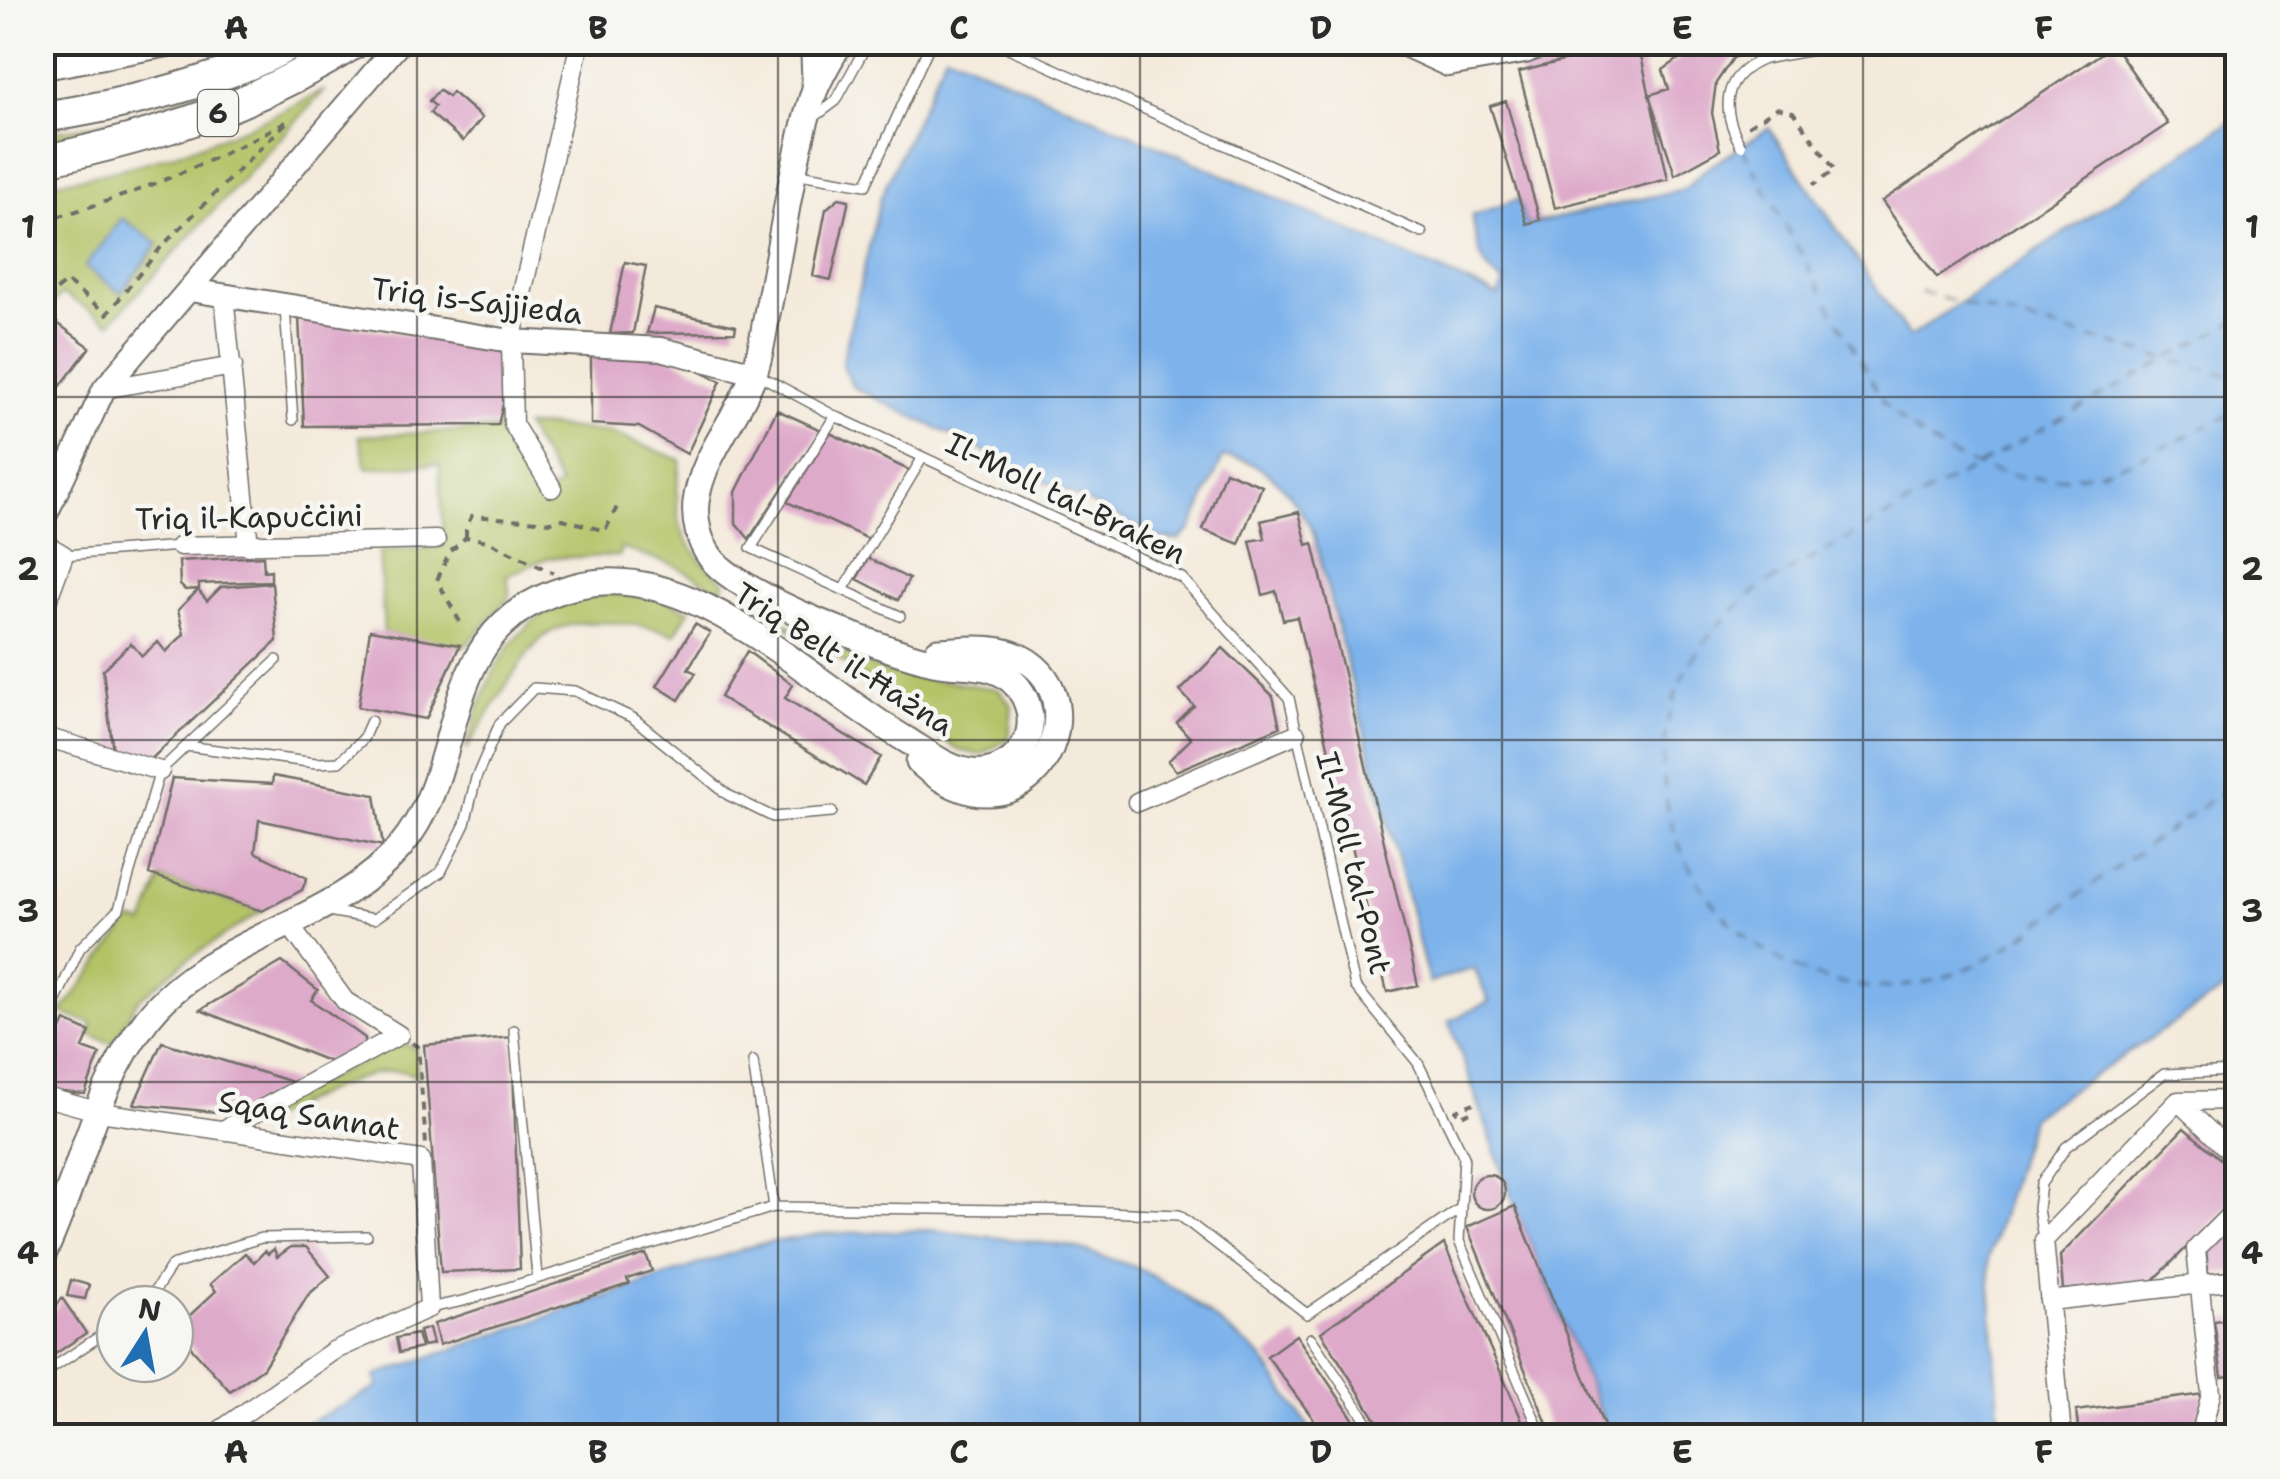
<svg xmlns="http://www.w3.org/2000/svg" width="2280" height="1479" viewBox="0 0 2280 1479" font-family="'Shantell Sans',sans-serif">
<style>
.green{fill:#b3c366;stroke:#6f7748;stroke-width:2.5}
.water{fill:#7db2eb;stroke:#546e8b;stroke-width:2.5}
.lines{fill:none;stroke-linecap:round;stroke-linejoin:round}
.ferry{stroke:#485a6e;stroke-width:2.5;stroke-dasharray:12 10;stroke-linecap:butt}
.building{fill:#deaaca}
.service-casing{stroke:#716e69;stroke-width:12}
.minor-casing{stroke:#716e69;stroke-width:21}
.tertiary-casing{stroke:#716e69;stroke-width:26}
.secondary-casing{stroke:#716e69;stroke-width:29}
.trunk-casing{stroke:#716e69;stroke-width:34}
.path{stroke:#716e69;stroke-width:4;stroke-dasharray:8 8;stroke-linecap:butt}
.service{stroke:#fff;stroke-width:9}
.minor{stroke:#fff;stroke-width:18}
.tertiary{stroke:#fff;stroke-width:22}
.secondary{stroke:#fff;stroke-width:25}
.trunk{stroke:#fff;stroke-width:30}
.service-bridge-casing{stroke:#716e69;stroke-width:12;stroke-linecap:butt}
.service-bridge{stroke:#fff;stroke-width:9}
.grid{fill:none;stroke:#2b2b2b;stroke-width:2.5;stroke-opacity:0.55}
.labels{text-anchor:middle;dominant-baseline:central;stroke-width:9;stroke-linejoin:round;paint-order:stroke}
.shield{fill:#f6f6f2;stroke:#686867;stroke-width:2.5}
.shield-label{font-size:28px;font-weight:bold;fill:#2b2b2b}
.street-label{font-size:30px;fill:#2b2b2b;stroke:#f6f6f2}
.neatline{fill:none;stroke:#2b2b2b;stroke-width:4}
.grid-label{font-size:32px;text-anchor:middle;font-weight:bold;fill:#2b2b2b}
</style>
<rect width="100%" height="100%" fill="#f6f6f2"/>
<filter id="ink" filterUnits="userSpaceOnUse"><feTurbulence type="fractalNoise" baseFrequency=".01" numOctaves="2"/><feDisplacementMap in="SourceGraphic" scale="20" xChannelSelector="R" yChannelSelector="G"/><feConvolveMatrix kernelMatrix="1 2 1 2 8 2 1 2 1" color-interpolation-filters="sRGB"/></filter>
<filter id="wash" filterUnits="userSpaceOnUse"><feTurbulence type="fractalNoise" baseFrequency=".0048" numOctaves="4" result="noise"/><feDisplacementMap in="SourceGraphic" scale="40" xChannelSelector="R" yChannelSelector="G"/><feGaussianBlur stdDeviation="2.25" result="paint"/><feColorMatrix in="noise" values="0 0 0 0 0 0 0 0 0 0 0 0 0 0 0 0 0 1.4 0 .05"/><feComposite in="paint" operator="in"/></filter>
<g filter="url(#wash)">
<rect width="100%" height="100%" fill="#f4eadb"/>
<path class="green" d="M 308,43 L 329,43 L 228,99 L 43,147 L 43,132 C 138,124 223,85 308,43 Z
M 325,90 L 110,323 L 63,294 L 43,311 L 42,184 C 141,171 237,136 325,90 Z
M 545,426 L 611,433 L 681,460 C 670,518 679,545 725,582 L 721,591 L 674,565 L 621,548 L 619,556 L 548,558 L 507,575 L 510,596 L 465,647 L 384,633 L 379,552 L 444,546 L 439,464 L 367,468 L 359,436 L 500,429 L 544,494 L 560,485 L 525,427 Z
M 606,593 L 656,597 L 689,610 L 675,634 C 643,624 576,613 546,635 C 522,653 484,723 466,750 C 482,695 498,638 553,608 C 568,600 590,598 606,593 Z
M 762,612 L 884,672 L 998,689 L 1012,706 L 1009,738 L 981,755 L 958,750 L 838,658 Z
M 161,878 L 262,911 L 187,960 L 137,1001 L 113,1044 L 89,1034 L 93,1024 L 61,1013 L 131,920 L 144,924 Z
M 399,1042 L 416,1048 L 418,1078 C 388,1052 298,1106 265,1121 L 260,1114 Z"/>
<path class="water" d="M 946,53 L 1498,296 L 1504,282 C 1478,269 1477,242 1472,216 L 1518,199 L 1527,225 L 1685,189 L 1703,171 L 1769,128 L 1909,337 L 2237,117 L 2237,981 L 2031,1117 L 1988,1259 L 2001,1436 L 1610,1436 L 1515,1206 L 1449,1021 L 1489,1002 L 1474,968 L 1429,983 L 1313,532 C 1294,496 1267,458 1223,457 L 1191,529 L 1179,540 L 1163,539 L 853,387 L 842,363 L 880,199 Z
M 122,218 L 158,244 L 121,293 L 85,267 Z
M 929,1230 L 1069,1246 L 1138,1268 L 1182,1293 L 1261,1356 L 1315,1436 L 281,1436 L 379,1387 L 375,1376 L 755,1245 L 820,1234 Z"/>
<g class="lines">
<path class="ferry" d="M 1742,148 L 1883,401 C 1937,464 2023,494 2104,470 C 2150,457 2194,431 2238,411
M 1920,292 L 2238,378
M 2238,319 L 1761,587 C 1732,610 1703,638 1686,671 C 1601,838 1769,1037 1948,976 C 1996,960 2037,925 2077,896 C 2130,858 2184,819 2238,781"/>
</g>
<g id="blocks">
<path class="building" d="M 1596,42 L 1638,42 L 1668,179 L 1555,208 L 1519,72 L 1587,55 L 1583,46 Z
M 1703,42 L 1766,43 L 1733,58 L 1716,83 L 1712,113 L 1720,150 L 1675,175 L 1649,95 L 1669,89 L 1663,70 Z
M 2114,45 L 2168,124 L 1937,278 L 1882,201 Z
M 439,90 L 448,97 L 452,92 L 482,118 L 463,141 L 430,113 L 435,106 L 429,101 Z
M 1506,101 L 1540,220 L 1527,224 L 1490,106 Z
M 839,198 L 849,200 L 831,280 L 813,276 L 826,209 Z
M 625,262 L 646,266 L 633,333 L 610,334 Z
M 654,308 L 736,326 L 735,332 L 647,333 Z
M 42,312 L 90,347 L 50,400 L 51,414 L 42,416 Z
M 299,317 L 504,351 L 506,392 L 498,425 L 304,426 Z
M 660,353 L 721,381 L 687,454 L 639,427 L 591,424 L 591,355 Z
M 777,410 L 821,430 L 749,539 L 736,523 L 736,492 Z
M 830,433 L 911,471 L 868,539 L 787,502 Z
M 1225,471 L 1262,486 L 1239,544 L 1203,530 Z
M 1299,512 L 1307,545 L 1313,543 L 1418,985 L 1387,992 L 1297,617 L 1283,620 L 1276,591 L 1263,595 L 1250,541 L 1265,538 L 1261,521 Z
M 263,556 L 264,571 L 271,570 L 271,581 L 199,584 L 199,589 L 185,590 L 180,585 L 179,561 Z
M 868,558 L 909,579 L 898,600 L 857,579 Z
M 272,583 L 277,641 L 147,763 L 113,752 L 103,670 L 131,643 L 142,656 L 158,642 L 166,652 L 184,634 L 178,610 L 198,590 L 207,601 L 221,587 Z
M 695,624 L 710,633 L 688,669 L 696,673 L 679,700 L 657,686 Z
M 370,630 L 460,645 L 426,719 L 358,707 Z
M 1223,648 L 1273,696 L 1280,727 L 1176,771 L 1168,761 L 1191,739 L 1177,723 L 1194,706 L 1180,691 Z
M 747,651 L 793,685 L 785,698 L 881,757 L 864,785 L 720,697 Z
M 273,776 L 375,795 L 383,846 L 259,820 L 255,852 L 307,878 L 302,890 L 262,911 L 149,874 L 172,778 L 272,784 Z
M 282,962 L 318,990 L 311,1000 L 365,1038 L 364,1050 L 338,1065 L 200,1010 Z
M 65,1021 L 90,1032 L 83,1048 L 100,1054 L 85,1094 L 42,1090 L 42,1070 Z
M 512,1037 L 520,1269 L 441,1272 L 424,1045 Z
M 162,1042 L 296,1083 L 236,1114 L 134,1104 Z
M 2184,1128 L 2238,1174 L 2238,1196 L 2153,1281 L 2063,1290 L 2060,1256 Z
M1471 1192a17 17 0 1 1 34 0a17 17 0 1 1-34 0Z
M 1515,1206 L 1608,1436 L 1552,1436 L 1467,1227 Z
M 2238,1213 L 2238,1271 L 2208,1274 L 2206,1247 Z
M 1444,1244 L 1529,1436 L 1392,1436 L 1377,1421 L 1321,1332 Z
M 291,1247 L 306,1247 L 330,1276 L 308,1295 L 263,1368 L 230,1391 L 175,1329 L 216,1291 L 210,1284 L 245,1253 L 254,1262 L 265,1251 L 268,1254 L 274,1249 L 277,1257 Z
M 646,1254 L 652,1271 L 627,1279 L 629,1284 L 439,1345 L 434,1324 Z
M 71,1280 L 89,1285 L 85,1299 L 67,1296 Z
M 62,1298 L 86,1333 L 42,1363 L 42,1327 Z
M 2238,1318 L 2238,1375 L 2222,1377 L 2214,1321 Z
M 429,1328 L 433,1344 L 423,1346 L 419,1331 Z
M 417,1334 L 421,1348 L 399,1353 L 396,1338 Z
M 1296,1335 L 1365,1436 L 1326,1436 L 1267,1356 Z
M 2204,1394 L 2194,1436 L 2079,1436 L 2076,1411 Z
M 2215,1427 L 2238,1435 L 2238,1436 L 2212,1436 Z"/>
</g>
</g>
<g filter="url(#ink)">
<use href="#blocks" fill-opacity="0" stroke="#716e69" stroke-width="2.5"/>
<g class="lines">
<defs>
<path id="service" d="M 995,42 L 1422,233
M 1662,42 L 1680,42
M 1764,59 L 1858,42
M 812,119 L 836,101 L 868,42
M 799,174 L 866,185 L 931,42
M 285,308 L 293,420
M 757,374 L 835,416 L 1182,578 L 1289,698 L 1355,986 L 1418,1063 L 1464,1157 L 1459,1241 L 1542,1436
M 835,416 L 751,548 L 900,616
M 64,555 L 180,546
M 843,590 L 923,457
M 186,746 L 316,763 L 339,762 L 363,739 L 371,721
M 328,911 L 374,919 L 441,872 L 465,824 L 476,778 L 500,723 L 534,688 L 575,691 L 633,718 L 728,795 L 773,817 L 832,812
M 514,1030 L 537,1276
M 42,1031 L 80,948 L 119,909 L 160,771 L 277,660
M 753,1061 L 774,1207
M 2043,1238 L 2038,1209 L 2041,1184 L 2066,1147 L 2164,1074 L 2238,1071
M 146,1304 L 172,1265 L 261,1238 L 367,1236
M 429,1308 L 463,1301 L 774,1207 L 1081,1211 L 1179,1215 L 1307,1314 L 1461,1208
M 1311,1338 L 1377,1436
M 42,1375 L 115,1326"/>
<path id="minor" d="M 224,295 L 249,546
M 104,389 L 233,366
M 552,488 L 513,424 L 511,341 L 580,42
M 42,542 L 64,555 L 42,615
M 180,546 L 436,540
M 42,736 L 160,771
M 1137,802 L 1296,734
M 42,1096 L 100,1112 L 421,1160 L 429,1308 L 333,1351 L 212,1436
M 2178,1101 L 2238,1159
M 225,1129 L 399,1035 L 345,1001 L 288,923
M 2049,1301 L 2238,1280
M 2062,1436 L 2044,1240 L 2178,1101 L 2238,1100
M 2200,1436 L 2211,1394 L 2196,1249 L 2238,1207"/>
<path id="tertiary" d="M 812,42 L 814,92
M 1398,42 L 1448,65 L 1525,52 L 1552,42
M 190,290 L 511,341 L 661,349 L 755,373
M 42,523 L 104,389 L 400,42"/>
<path id="secondary" d="M 42,67 L 176,42
M 919,762 C 1039,867 1114,674 1001,651 C 980,647 959,650 938,651
M 42,1257 C 79,1180 94,1087 147,1019 C 213,935 332,927 400,847 C 474,760 429,623 576,586 C 694,556 816,689 910,742 C 926,752 943,765 962,770 C 985,777 1010,768 1023,747 C 1038,722 1028,690 1004,675 C 984,663 957,667 934,662 C 887,652 738,595 711,558 C 699,542 694,521 696,502 C 702,455 739,417 754,373 C 762,352 764,326 769,304 C 783,235 792,162 813,95 C 819,77 831,59 840,42"/>
<path id="trunk" d="M 42,117 C 110,108 236,79 293,42
M 42,161 C 160,135 253,107 356,42"/>
</defs>
<use href="#service" class="service-casing"/>
<use href="#minor" class="minor-casing"/>
<use href="#tertiary" class="tertiary-casing"/>
<use href="#secondary" class="secondary-casing"/>
<use href="#trunk" class="trunk-casing"/>
<path class="path" d="M 1748,126 L 1777,108 L 1793,112 L 1835,170 L 1813,185
M 42,221 C 133,196 207,165 289,120 L 162,246 L 107,314 L 66,281 L 42,306
M 466,537 L 466,526 L 472,516 L 551,522 L 563,519 L 605,531 L 618,505
M 460,622 L 437,580 L 450,552 L 466,537 L 488,541 L 553,573
M 412,1043 L 418,1047 L 426,1144
M 1470,1112 L 1459,1117 L 1456,1110 L 1474,1103"/>
<use href="#service" class="service"/>
<use href="#minor" class="minor"/>
<use href="#tertiary" class="tertiary"/>
<use href="#secondary" class="secondary"/>
<use href="#trunk" class="trunk"/>
<defs>
<path id="service-bridge" d="M 1741,146 C 1721,110 1721,76 1764,59"/>
</defs>
<use href="#service-bridge" class="service-bridge-casing"/>
<use href="#service-bridge" class="service-bridge"/>
</g>
</g>
<path class="grid" d="M 417,42 L 417,1436M 778,42 L 778,1436M 1140,42 L 1140,1436M 1502,42 L 1502,1436M 1863,42 L 1863,1436M 42,397 L 2238,397M 42,740 L 2238,740M 42,1082 L 2238,1082"/>
<g class="labels">
<rect class="shield" x="198" y="90" width="40" height="46" rx="8"/>
<g class="shield-label">
<text x="218" y="113">6</text>
</g>
<g class="street-label">
<text transform="translate(477 301) rotate(7)">Triq is-Sajjieda</text>
<text transform="translate(1066 498) rotate(26)">Il-Moll tal-Braken</text>
<text transform="translate(249 517) rotate(-1)">Triq il-Kapuċċini</text>
<text transform="translate(844 659) rotate(33)">Triq Belt il-Ħażna</text>
<text transform="translate(1354 863) rotate(76)">Il-Moll tal-Pont</text>
<text transform="translate(309 1115) rotate(9)">Sqaq Sannat</text>
</g>
</g>
<rect width="2280" height="1479" fill="none" stroke="#f6f6f2" stroke-width="110"/>
<g transform="translate(145 1334) rotate(11)"><circle r="48" fill="#f6f6f2" stroke="#a5a5a2" stroke-width="2.5"/>
<path d="M0-8L18 38L0 25L-18 38Z" fill="#1f6fb2"/>
<text y="-15" font-size="28" font-weight="bold" text-anchor="middle" fill="#2b2b2b">N</text>
</g>
<rect x="55" y="55" width="2170" height="1369" class="neatline"/>
<g class="grid-label">
<text x="236" y="39">A</text>
<text x="598" y="39">B</text>
<text x="959" y="39">C</text>
<text x="1321" y="39">D</text>
<text x="1682" y="39">E</text>
<text x="2044" y="39">F</text>
<text x="28" y="238">1</text>
<text x="2252" y="238">1</text>
<text x="28" y="580">2</text>
<text x="2252" y="580">2</text>
<text x="28" y="922">3</text>
<text x="2252" y="922">3</text>
<text x="28" y="1264">4</text>
<text x="2252" y="1264">4</text>
<text x="236" y="1463">A</text>
<text x="598" y="1463">B</text>
<text x="959" y="1463">C</text>
<text x="1321" y="1463">D</text>
<text x="1682" y="1463">E</text>
<text x="2044" y="1463">F</text>
</g>
</svg>
